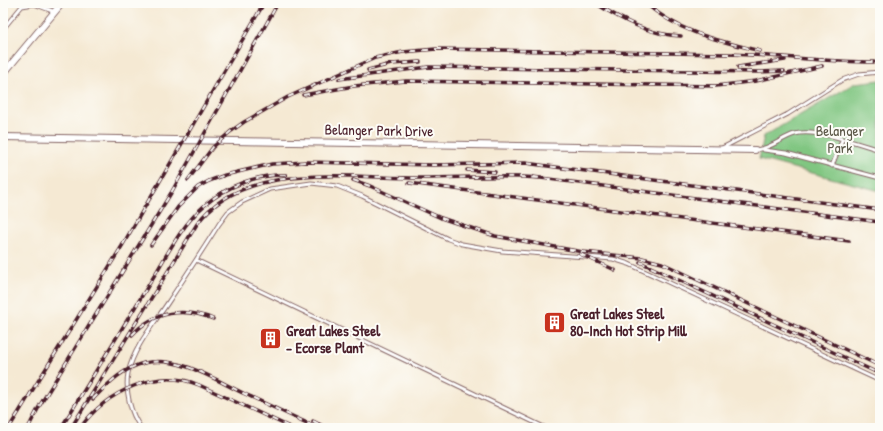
<svg xmlns="http://www.w3.org/2000/svg" width="883" height="431" viewBox="0 0 883 431" font-family="'Patrick Hand',sans-serif">
<style>
.green{fill:#80c681;stroke:#657256}
.lines{fill:none;stroke-linecap:round;stroke-linejoin:round}
.lane-casing{stroke:#866666;stroke-width:5}
.street-casing{stroke:#866666;stroke-width:8}
.lane{stroke:#fff;stroke-width:3}
.street{stroke:#fff;stroke-width:6}
.rail-casing{stroke:#4a1f2b;stroke-width:3.5}
.rail{stroke:#fdfcf7;stroke-width:2;stroke-dasharray:6;stroke-linecap:butt}
.labels{text-anchor:middle;dominant-baseline:central;stroke-width:4;stroke-linejoin:round;paint-order:stroke}
.street-label{font-size:15px;fill:#4a1f2b;stroke:#fdfcf7}
.park-label{font-size:15px;fill:#5d5949;stroke:#fdfcf7}
.poi-label{font-size:15px;font-weight:bold;fill:#4a1f2b;stroke:#fdfcf7;text-anchor:start}
</style>
<rect width="100%" height="100%" fill="#fdfcf7"/>
<filter id="ink" filterUnits="userSpaceOnUse"><feTurbulence type="fractalNoise" baseFrequency=".025" numOctaves="2"/><feDisplacementMap in="SourceGraphic" scale="8" xChannelSelector="R" yChannelSelector="G"/><feConvolveMatrix kernelMatrix="1 2 1 2 8 2 1 2 1" color-interpolation-filters="sRGB"/></filter>
<filter id="wash" filterUnits="userSpaceOnUse"><feTurbulence type="fractalNoise" baseFrequency=".012" numOctaves="4" result="noise"/><feDisplacementMap in="SourceGraphic" scale="16" xChannelSelector="R" yChannelSelector="G"/><feGaussianBlur stdDeviation="0.9" result="paint"/><feColorMatrix in="noise" values="0 0 0 0 0 0 0 0 0 0 0 0 0 0 0 0 0 1.4 0 .05"/><feComposite in="paint" operator="in"/></filter>
<g filter="url(#wash)">
<rect width="100%" height="100%" fill="#f5e9d3"/>
<path class="green" d="M 880,80 L 880,191 L 759,159 L 764,136 L 855,83 Z"/>
</g>
<g filter="url(#ink)">
<g class="lines">
<defs>
<path id="lane" d="M 3,29 L 22,6 L 34,4 L 55,12
M 722,148 L 788,114 L 842,80 L 859,74 L 880,72
M 755,150 C 771,149 781,138 795,134 C 815,128 859,144 880,150
M 764,150 L 786,153 L 880,178
M 832,166 L 842,140
M 196,260 L 546,428
M 141,428 C 130,413 125,391 128,373 C 134,347 153,325 167,304 C 185,277 202,251 219,224 L 228,212 L 242,202 L 270,189 L 311,183 L 337,186 L 362,196 L 448,239 L 462,244 L 502,251 L 613,259 L 629,264 L 880,381"/>
<path id="street" d="M 3,74 L 62,3
M 3,137 L 755,150"/>
</defs>
<use href="#lane" class="lane-casing"/>
<use href="#street" class="street-casing"/>
<use href="#lane" class="lane"/>
<use href="#street" class="street"/>
<defs>
<path id="rail" d="M 595,3 C 622,20 649,35 681,36
M 645,3 C 680,33 717,40 760,51
M 738,67 L 785,60
M 368,70 L 391,64 L 420,62
M 339,79 L 428,67 L 758,72 L 784,71
M 303,95 L 354,86 L 406,81 L 716,86 L 756,81 L 822,66
M 467,170 L 495,172
M 533,177 L 880,222
M 188,180 L 213,147 L 230,132 L 244,122 L 288,97 L 375,58 L 403,52 L 436,49 L 727,54 C 776,55 825,62 874,62
M 353,180 L 370,186 L 441,218 L 495,236 L 583,252 L 642,258 L 662,263 L 880,366
M 409,183 L 849,241
M 151,245 L 178,207 L 198,187 L 209,181 L 225,175 L 272,164 L 306,162 L 433,165 L 525,163 L 880,210
M 580,254 L 615,270
M 640,262 L 880,374
M 132,335 C 154,311 184,307 213,319
M 93,399 C 108,384 123,368 144,363 C 179,355 215,380 245,394 C 269,405 293,417 318,428
M 313,421 L 327,428
M 9,428 L 122,246 L 264,3
M 28,428 L 40,405 L 171,193 L 278,3
M 61,428 C 90,381 119,334 148,286 C 165,259 180,226 205,205 C 227,186 257,174 286,175
M 71,428 L 197,224 C 244,159 353,179 423,178 C 462,178 500,175 539,178
M 80,428 C 106,392 156,367 199,385 L 292,428"/>
</defs>
<use href="#rail" class="rail-casing"/>
<use href="#rail" class="rail"/>
</g>
</g>
<defs>
<symbol id="building-square" viewBox="-11 -11 22 22"><rect x="-9" y="-9" width="18" height="18" rx="4" fill="#c8321e" stroke="#fdfcf7"/><path d="M-4-6H4V6H1V3H-1V6H-4ZM-2.5-4.3h1.7v1.8h-1.7ZM.8-4.3h1.7v1.8H.8ZM-2.5-1h1.7V.8h-1.7ZM.8-1h1.7V.8H.8Z" fill="#fff"/></symbol>
</defs>
<g fill-rule="evenodd">
<use href="#building-square" x="542" y="310" width="25" height="25"/>
<use href="#building-square" x="258" y="326" width="25" height="25"/>
</g>
<g class="labels">
<g class="street-label">
<text transform="translate(379 130) rotate(1)">Belanger Park Drive</text>
</g>
<g class="park-label">
<text x="840" y="130">Belanger<tspan x="840" dy="17">Park</tspan></text>
</g>
<g class="poi-label">
<text x="570" y="313">Great Lakes Steel<tspan x="570" dy="17">80-Inch Hot Strip Mill</tspan></text>
<text x="286" y="330">Great Lakes Steel<tspan x="286" dy="17">- Ecorse Plant</tspan></text>
</g>
</g>
<rect width="883" height="431" fill="none" stroke="#fdfcf7" stroke-width="16"/>
</svg>
